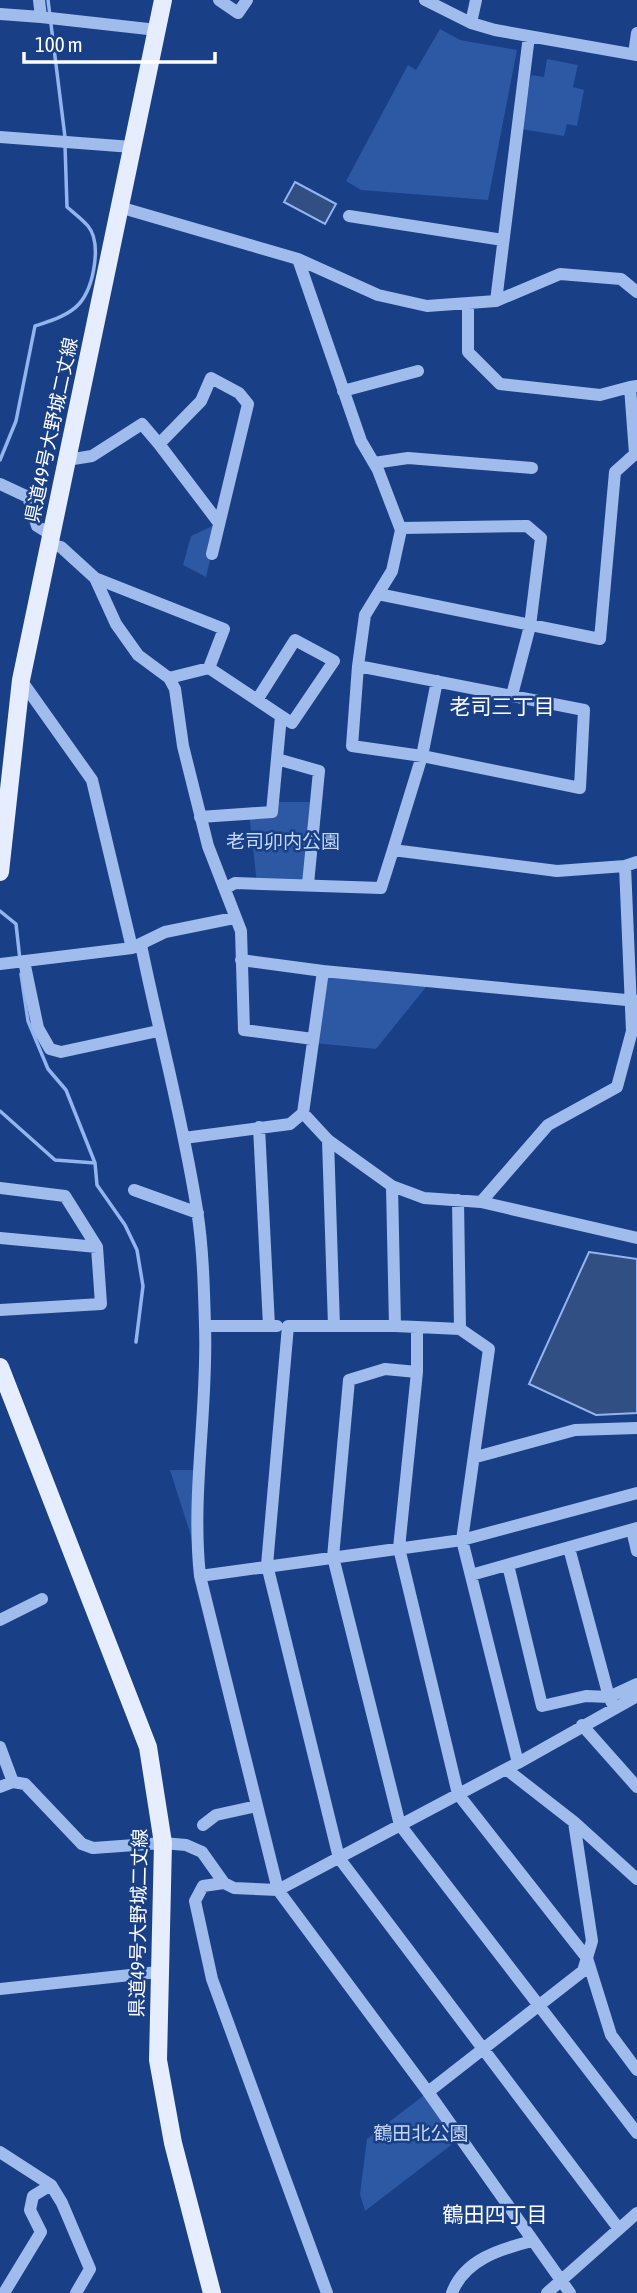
<svg xmlns="http://www.w3.org/2000/svg" width="637" height="2293" viewBox="0 0 637 2293" font-family="'Asap Condensed','Noto Sans JP',sans-serif">
<style>
.green{fill:#2c58a4}
.water{fill:#324f84;stroke:#92b5ef;stroke-width:2}
.lines{fill:none;stroke-linecap:round;stroke-linejoin:round}
.stream{stroke:#92b5ef;stroke-width:3.5}
.minor{stroke:#a0bcec;stroke-width:12}
.major{stroke:#e5edff;stroke-width:18}
.labels{text-anchor:middle;dominant-baseline:central;stroke-width:5;stroke-linejoin:round;paint-order:stroke}
.street-label{font-size:19px;fill:#fff;stroke:#193f86}
.park-label{font-size:19px;fill:#c5d8f9;stroke:#193f86}
.neighbourhood-label{font-size:21px;fill:#fff;stroke:#193f86}
</style>
<rect width="100%" height="100%" fill="#193f86"/>
<path class="green" d="M 440,29 L 460,40 L 517,50 L 488,200 L 361,190 L 346,181 L 408,65 L 416,70 Z
M 547,59 L 578,65 L 573,87 L 584,90 L 577,126 L 567,124 L 564,136 L 521,129 L 531,75 L 544,77 Z
M 219,523 L 206,577 L 183,565 L 191,536 Z
M 273,802 L 318,802 L 308,884 L 257,884 L 249,813 L 272,812 Z
M 323,971 L 430,982 L 376,1049 L 313,1043 Z
M 170,1470 L 195,1470 L 192,1539 Z
M 428,2092 L 459,2139 L 365,2211 L 360,2194 L 367,2139 Z"/>
<path class="water" d="M 295,182 L 336,204 L 325,224 L 284,202 Z
M 589,1252 L 637,1259 L 637,1413 L 596,1415 L 529,1384 Z"/>
<g class="lines">
<path class="stream" d="M 48,0 L 65,137
M 0,460 L 16,421 L 35,326 C 50,321 68,316 79,304 C 94,287 102,243 88,226 C 82,219 74,213 67,207 L 65,145
M 0,911 L 16,924 L 20,960
M 21,974 L 28,1021 L 48,1069 L 66,1090 L 95,1163 L 97,1185 L 125,1225 L 137,1250 L 143,1286 L 136,1342
M 0,1111 L 55,1160 L 95,1163"/>
<path class="minor" d="M 39,0 L 41,17 L 157,30
M 219,0 L 238,13 L 247,0
M 425,0 L 471,23 L 495,30 L 637,55
M 0,14 L 41,17
M 471,23 L 476,0
M 634,54 L 637,33
M 0,137 L 132,147
M 119,207 L 298,259 L 378,295 L 427,306 L 496,301 L 560,274 L 621,279 L 637,292
M 349,216 L 503,240
M 298,259 L 361,441 L 378,470 L 401,530 L 392,571 L 365,615 L 358,666
M 496,301 L 529,36
M 468,304 L 468,352 L 500,384 L 600,395 L 630,387
M 343,391 L 418,371
M 159,444 L 219,523
M 67,460 L 92,456 L 142,424 L 159,444 L 201,401 L 211,378 L 239,393 L 248,404 L 212,554
M 374,463 L 408,458 L 532,468
M 0,484 L 28,497 L 37,526 L 50,534
M 401,528 L 527,526 L 541,538 L 530,626 L 512,695
M 48,544 L 61,547 L 95,578 L 116,624 L 138,655 L 169,678 L 175,689 L 183,746 L 208,846 L 241,931 L 244,1030 L 313,1039
M 95,578 L 224,629 L 209,668 L 169,678
M 378,594 L 600,639 L 615,472 L 635,454 L 630,387 L 637,386
M 358,666 L 584,710 L 580,788 L 422,756 L 352,746 Z
M 209,668 L 281,716 L 292,723 L 334,661 L 295,640 L 257,700
M 21,680 L 92,780 L 132,948
M 437,681 L 422,756 L 393,850 L 557,871 L 625,866
M 277,759 L 319,771 L 308,884
M 200,817 L 272,812 L 281,716
M 226,888 L 235,883 L 381,888 L 393,850
M 141,945 C 159,1033 183,1120 197,1210 C 203,1247 204,1288 205,1326 C 208,1410 191,1493 200,1576 L 278,1890 L 428,2092
M 241,960 L 323,971 L 303,1113 L 328,1140 L 392,1186 L 395,1326 L 417,1327 L 417,1372 L 399,1548 L 458,1794 L 587,1958 L 611,2035 L 637,2070
M 24,961 L 38,1028 L 50,1049 L 61,1052 L 158,1031
M 0,964 L 132,948 L 165,932 L 234,918
M 323,971 L 637,1001
M 259,1127 L 269,1326
M 184,1138 L 290,1124 L 303,1113
M 328,1140 L 334,1326
M 392,1186 L 424,1198 L 481,1202 L 548,1125 L 617,1087 L 632,1031 L 625,866 L 637,862
M 0,1188 L 65,1196 L 97,1247 L 101,1304 L 0,1310
M 134,1190 L 198,1213
M 481,1202 L 637,1238
M 0,1238 L 97,1247
M 205,1326 L 277,1326
M 395,1326 L 288,1326 L 267,1565 L 339,1858 L 619,2229
M 417,1327 L 460,1329 L 458,1200
M 460,1329 L 489,1349 L 462,1540 L 518,1763 L 506,1769 L 574,1822 L 592,1941 L 583,1971 L 428,2092 L 570,2293
M 417,1372 L 385,1369 L 349,1380 L 333,1557 L 400,1825 L 637,2133
M 476,1457 L 575,1430 L 637,1428
M 632,1530 L 637,1551
M 508,1565 L 542,1706 L 586,1696 L 609,1697 L 569,1548
M 471,1575 L 637,1528
M 200,1576 L 462,1540 L 637,1493
M 0,1620 L 42,1599
M 612,1703 L 609,1697 L 637,1684
M 582,1725 L 637,1787
M 0,1747 L 13,1782
M 518,1763 L 637,1696
M 0,1787 L 13,1782 L 25,1784 L 82,1844 L 93,1848 L 163,1843 L 186,1845 L 202,1852 L 224,1883 L 234,1888 L 278,1890 L 506,1769
M 574,1822 L 637,1879
M 203,1825 L 216,1815 L 257,1806
M 224,1883 L 203,1886 L 195,1901 L 212,1979 L 327,2293
M 0,1989 L 158,1972
M 0,2152 L 51,2185
M 4,2293 L 41,2232 L 30,2210 L 33,2196 L 51,2185 L 62,2203 L 90,2269 L 76,2293
M 452,2293 C 464,2260 500,2249 532,2241
M 547,2293 L 637,2213"/>
<path class="major" d="M 0,872 L 21,680 L 163,0
M 0,1367 L 148,1747 L 163,1843 L 158,2060 L 173,2143 L 212,2293"/>
</g>
<g class="labels">
<g class="street-label">
<text transform="translate(51 430) rotate(-78)">県道49号大野城二丈線</text>
<text transform="translate(138 1923) rotate(-89)">県道49号大野城二丈線</text>
</g>
<g class="park-label">
<text x="283" y="841">老司卯内公園</text>
<text x="421" y="2133">鶴田北公園</text>
</g>
<g class="neighbourhood-label">
<text x="502" y="706">老司三丁目</text>
<text x="495" y="2214">鶴田四丁目</text>
</g>
</g>
<path d="M24 52v10h191v-10" fill="none" stroke="#ffffff" stroke-width="3.5"/>
<text x="35" y="52" font-size="21" fill="#ffffff" stroke="#193f86" stroke-width="5" paint-order="stroke">100 m</text>
</svg>
